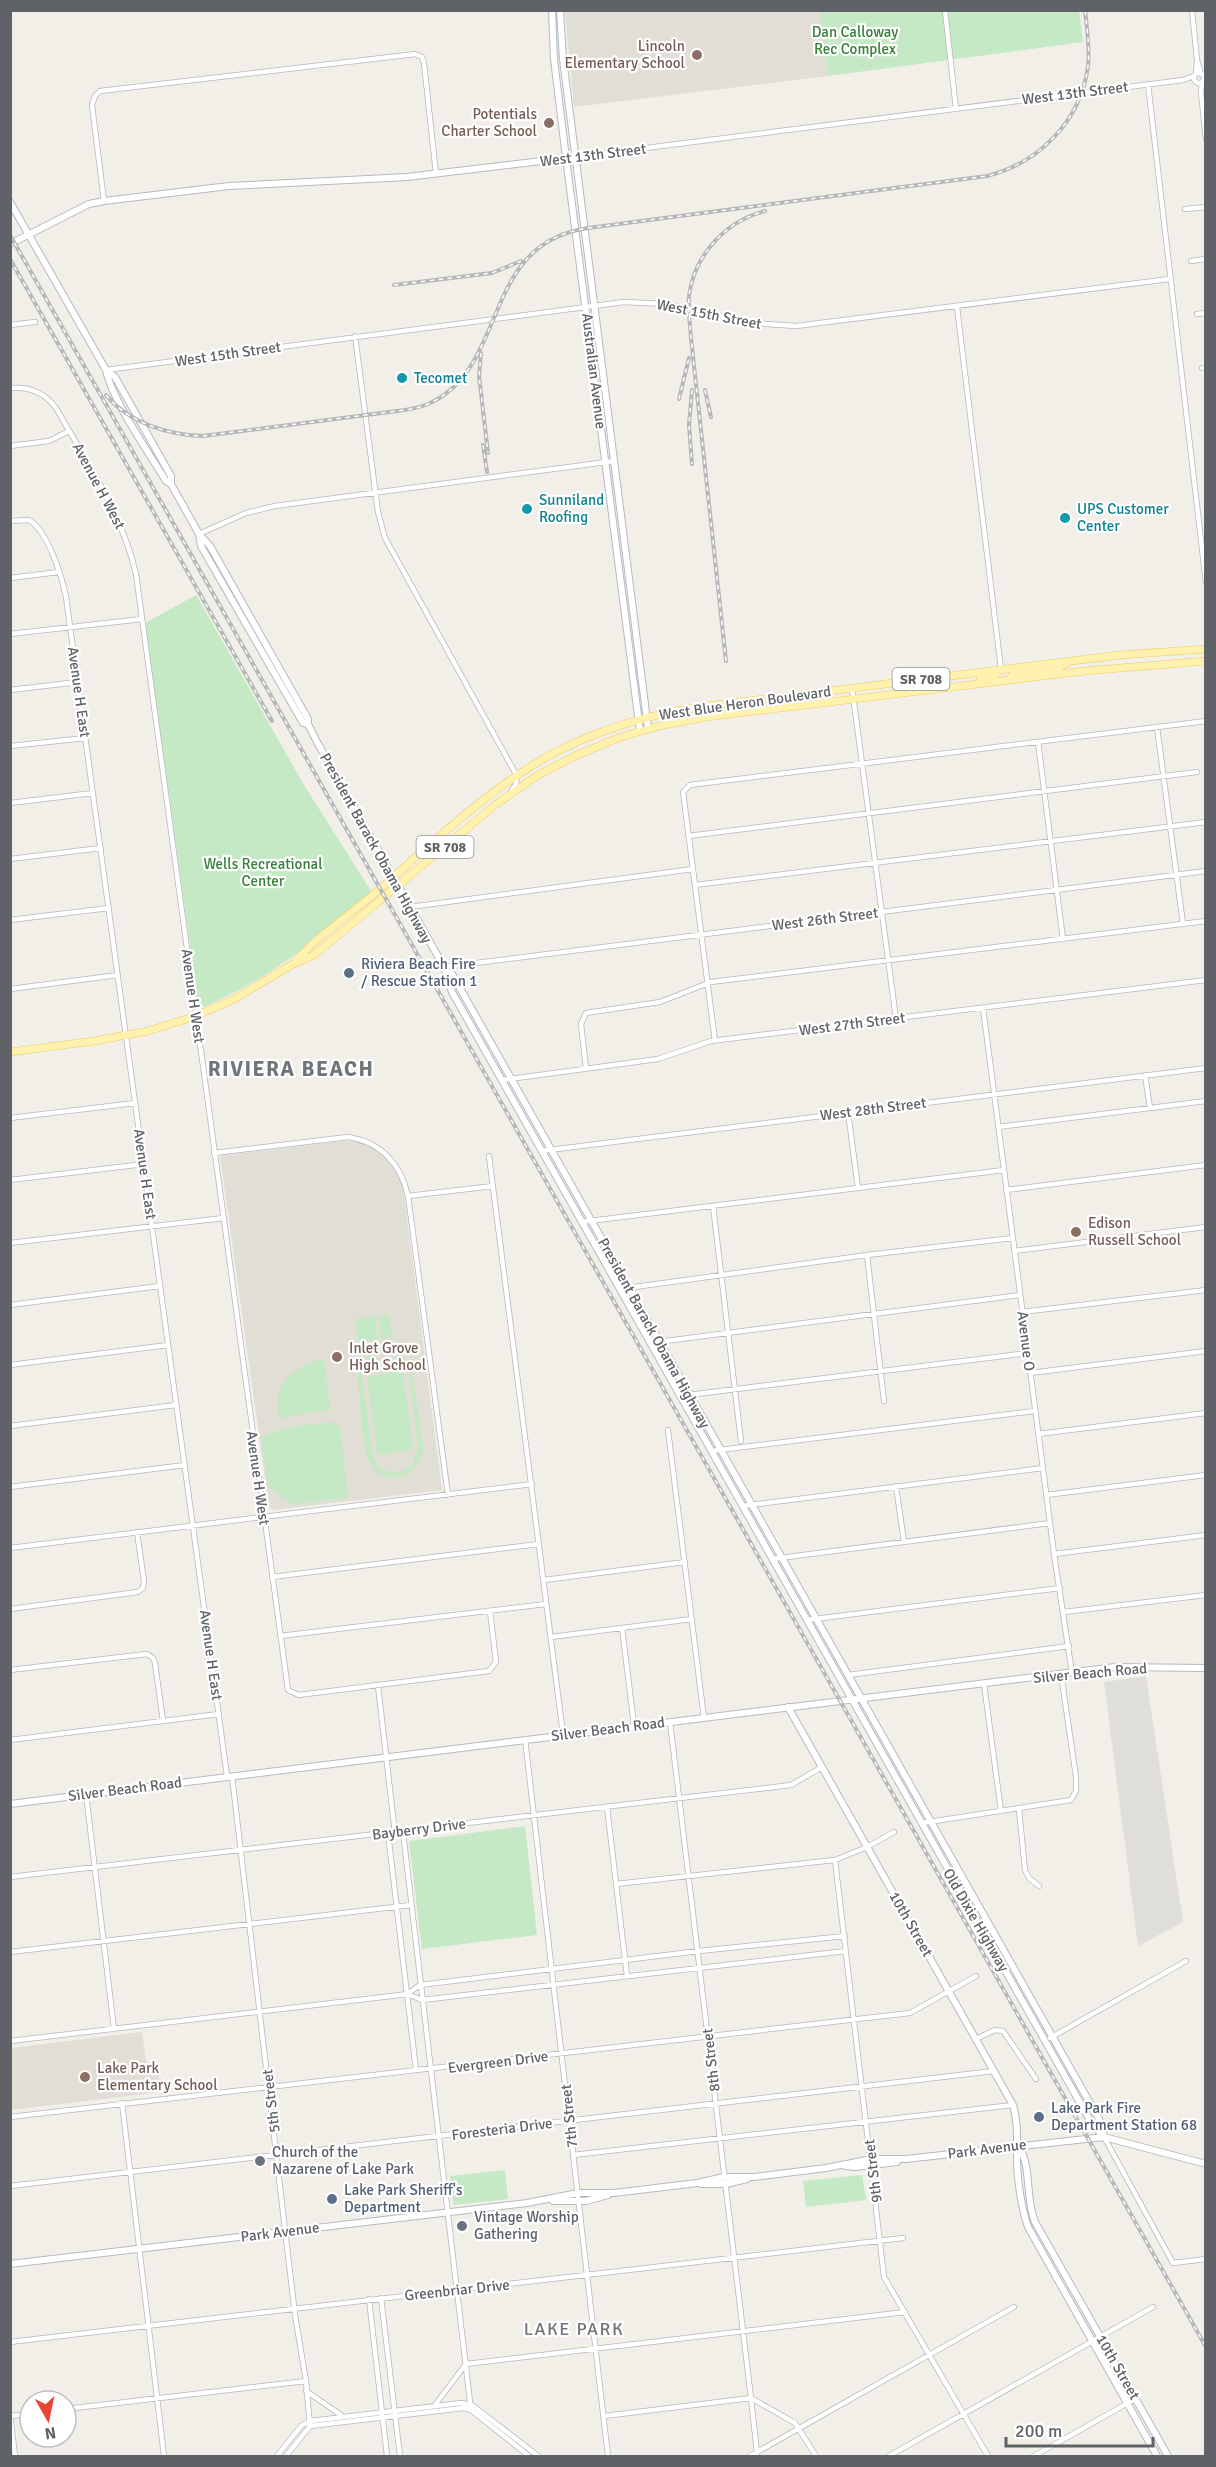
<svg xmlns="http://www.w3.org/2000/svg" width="1216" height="2467" viewBox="0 0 1216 2467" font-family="Signika,sans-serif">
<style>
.industrial{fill:#e0deda}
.education{fill:#e1ded6}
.green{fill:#c5e8c5;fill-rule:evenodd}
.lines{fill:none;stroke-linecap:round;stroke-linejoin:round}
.street-casing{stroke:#b5b8bc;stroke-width:6}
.secondary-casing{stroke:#b6babf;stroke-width:8}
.primary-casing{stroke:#f2c960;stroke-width:8}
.street{stroke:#fff;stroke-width:4.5}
.secondary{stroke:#fff;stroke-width:6}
.primary{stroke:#fff2af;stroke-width:7}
.rail-casing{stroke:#b6b7b8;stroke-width:4}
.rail{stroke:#fff;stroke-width:1.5;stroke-dasharray:4.5;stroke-linecap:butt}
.education-dot{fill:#8d6e63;stroke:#fff;stroke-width:2}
.culture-dot{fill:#0f9aa8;stroke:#fff;stroke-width:2}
.service-dot{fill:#5c6f8a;stroke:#fff;stroke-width:2}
.worship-dot{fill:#6b7280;stroke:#fff;stroke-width:2}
.labels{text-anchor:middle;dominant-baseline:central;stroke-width:4.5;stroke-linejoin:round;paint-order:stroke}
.shield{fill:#fff;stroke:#8f9295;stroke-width:1.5}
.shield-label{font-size:14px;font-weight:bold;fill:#5f6368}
.park-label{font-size:15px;fill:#348238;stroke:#fff}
.education-label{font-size:15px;fill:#785e54;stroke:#fff;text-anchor:start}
.street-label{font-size:15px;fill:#5f6368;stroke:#fff}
.culture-label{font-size:15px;fill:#0d838f;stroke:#fff;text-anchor:start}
.service-label{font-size:15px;fill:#4e5e75;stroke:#fff;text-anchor:start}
.worship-label{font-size:15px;fill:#5b616d;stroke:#fff;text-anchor:start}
.quarter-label{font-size:18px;letter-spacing:1.5px;fill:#70757a;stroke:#fff}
.district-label{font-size:21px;font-weight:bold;letter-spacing:1.5px;fill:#70757a;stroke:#fff}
</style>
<rect width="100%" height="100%" fill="#f1efe8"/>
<path class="industrial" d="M 1146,1676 L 1183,1922 L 1138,1946 L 1104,1682 Z"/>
<path class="education" d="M 565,11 L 820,11 L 828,76 L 574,107 Z
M 342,1141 L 358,1142 L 372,1148 L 383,1155 L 402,1179 L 442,1490 L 273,1510 L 269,1507 L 220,1156 Z
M 142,2032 L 146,2062 L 157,2061 L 161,2092 L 11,2110 L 11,2048 Z"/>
<path class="green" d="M 820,11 L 1079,11 L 1083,42 L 828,76 Z
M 196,595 L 304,785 L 371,891 C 347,910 324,932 300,951 C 270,974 238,991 204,1007 L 198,1002 L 145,623 Z
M 389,1315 L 392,1337 L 381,1339 L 378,1316 Z
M 375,1316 L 378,1339 L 358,1342 L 355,1319 Z
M 382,1349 L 399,1352 L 411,1365 L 423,1446 C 424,1476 384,1491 370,1462 C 362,1448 360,1399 358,1380 C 358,1363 366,1352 382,1349 ZM 390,1353 L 403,1360 L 409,1373 L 418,1447 L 413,1464 L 398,1473 L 383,1470 L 374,1460 L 362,1379 C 363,1362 373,1352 390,1353 Z
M 324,1359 L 330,1408 L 328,1410 L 280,1418 C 270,1384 295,1365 324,1359 Z
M 403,1371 L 413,1450 L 377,1455 L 367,1376 Z
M 332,1422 L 340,1427 L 348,1498 L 293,1504 L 268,1486 L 261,1436 L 291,1427 Z
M 525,1826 L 537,1935 L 422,1949 L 409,1841 Z
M 505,2170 L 508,2199 L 454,2205 L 450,2176 Z
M 862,2175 L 866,2200 L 806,2207 L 803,2181 Z"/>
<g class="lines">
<defs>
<path id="street" d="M 945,10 L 956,109
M 1192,10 L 1197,60
M1194 78a5 5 0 1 1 10 0a5 5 0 1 1-10 0Z
M 1196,74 L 1197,60 L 1201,74
M 1202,82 L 1201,93 L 1206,139
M 1148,84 L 1206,583
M 575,157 L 1183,80 L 1194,76
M 104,201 L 92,105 L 95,96 L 100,91 L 415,54 L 422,57 L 424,63 L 436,174
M 1185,209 L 1206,207
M 1191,261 L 1206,259
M 957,307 L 1001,669
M 1197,314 L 1206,313
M 10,325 L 35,322
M 355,336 L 378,512 L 385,538 L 517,776 L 516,784 L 510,793
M 1202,368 L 1206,368
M 106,370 L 624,302 L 668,304 L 751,323 L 796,326 L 1170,279
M 10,388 C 30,386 45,393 56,408 C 86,461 122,513 136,574 L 288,1690 L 299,1695 L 489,1671 L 496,1662 L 490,1611
M 10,446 L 49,441 L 69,431
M 10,521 L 29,520 C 48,531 62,577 66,597 L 227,1776
M 199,534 L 246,513 L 275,506 L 614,461
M 10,578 L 59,572
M 10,634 L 142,619
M 852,688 L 896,1019
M 10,690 L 78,682
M 1157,727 L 1183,924
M 1038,742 L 1063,939
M 10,746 L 86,738
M 10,803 L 93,793
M 688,836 L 1197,772
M 10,859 L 101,848
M 695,885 L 1206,822
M 410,907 L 693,869
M 10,920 L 109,908
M 444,967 L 1206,871
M 10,989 L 118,975
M 983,1008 L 1054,1554 L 1072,1673
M 715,1041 L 683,792 L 690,785 L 1206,721
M 586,1068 L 581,1024 L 586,1013 L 660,1002 L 711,982 L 1206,921
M 1145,1075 L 1150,1108
M 502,1080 L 658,1059 L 711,1041 L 1206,980
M 848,1112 L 858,1188
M 10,1118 L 135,1103
M 998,1127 L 1206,1101
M 541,1151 L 1206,1068
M 214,1153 L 348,1137 C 381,1142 401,1164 408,1196 L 448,1495
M 489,1156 L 563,1734
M 10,1180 L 144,1164
M 1006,1190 L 1206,1165
M 408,1196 L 493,1186
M 713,1206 L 741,1441
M 581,1222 L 1004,1170
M 10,1243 L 223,1218
M 1014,1251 L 1206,1227
M 867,1255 L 884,1401
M 620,1289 L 867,1255 L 1013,1238
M 10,1305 L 160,1286
M 1022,1312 L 1206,1290
M 650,1343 L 1020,1295
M 10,1365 L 168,1345
M 1030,1373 L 1206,1351
M 680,1396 L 1028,1353
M 10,1426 L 176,1405
M 668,1430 L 704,1718
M 1038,1434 L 1206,1413
M 711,1451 L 1035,1411
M 896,1486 L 904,1542
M 10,1487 L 185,1465
M 1046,1495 L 1206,1475
M 742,1506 L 1043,1468
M 10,1548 L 532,1484
M 1054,1554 L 1206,1535
M 772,1559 L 1050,1523
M 272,1577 L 539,1544
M 544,1580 L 685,1562
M 10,1609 L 138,1592 L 143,1588 L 144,1581 L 137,1532
M 1064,1612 L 1206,1595
M 807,1620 L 1060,1588
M 622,1628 L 634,1725
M 280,1636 L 546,1604
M 551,1637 L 692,1619
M 10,1670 L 147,1654 L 153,1658 L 155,1663 L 163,1721
M 848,1675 L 1069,1646
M 984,1684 L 1001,1811
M 378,1686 L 395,1833
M 670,1722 L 751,2398 L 795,2423 L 816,2456
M 525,1739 L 608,2456
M 10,1740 L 219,1714
M 232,1776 L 295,2315 L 306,2381 L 310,2426
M 86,1794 L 114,2029
M 607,1807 L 627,1976
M 1019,1809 L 1025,1870 L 1029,1878 L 1039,1886
M 922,1823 L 1071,1800 L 1076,1791 L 1076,1777 L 1061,1674
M 403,1832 L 471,2410
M 388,1833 L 416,2070
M 835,1860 L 884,2277 L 988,2456
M 10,1877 L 791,1785 L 822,1767
M 616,1884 L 835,1860 L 867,1847 L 894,1832
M 10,1952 L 411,1905
M 407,1994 L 420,1985 L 699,1951 L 845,1936
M 1050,2038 L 1186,1961
M 976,2039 L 995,2030 L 1003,2031 L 1036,2079
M 10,2041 L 400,1995 L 407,1994 L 422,2000 L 846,1951
M 122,2103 L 164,2456
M 10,2117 L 910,2013 L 976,1976
M 1104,2137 L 1173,2263 L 1206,2259
M 573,2155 L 1013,2105
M 10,2186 L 994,2071
M 381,2298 L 400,2456
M 369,2299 L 387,2456
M 10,2342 L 903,2238
M 306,2391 L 341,2415
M 435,2405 L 466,2364 L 905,2312
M 66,2409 L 306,2381
M 10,2414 L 15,2456
M 10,2416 L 30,2414
M 604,2416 L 751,2398 L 757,2453
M 277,2456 L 301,2426 L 310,2421 L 461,2403 L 472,2405 L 538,2456
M 286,2456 L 310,2426 L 463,2408 L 471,2410 L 529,2456
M 750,2456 L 1014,2307
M 889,2456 L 1153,2307
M 1034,2456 L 1135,2399"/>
<path id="secondary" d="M 552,10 L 554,59 L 566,158 L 640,731
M 560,10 L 563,59 L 648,728
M 10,202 L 106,370 C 112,400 149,453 166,481 L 171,484 L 199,534 L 201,546 L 303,723 L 308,724
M 10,244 L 89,204 L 104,201 L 229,186 L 407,177 L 575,157
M 106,370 L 115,377 L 171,476 L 171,484
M 199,534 L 210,546 L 308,719 L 308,724 L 317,742 L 444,967 L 452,992 L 1092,2124 L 1104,2137 L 1206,2164
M 446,971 L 452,974 L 1099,2119 L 1103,2133
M 788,1707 L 1013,2105 C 1018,2122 1017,2139 1017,2157 C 1017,2178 1021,2207 1028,2227 L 1157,2456
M 10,1804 L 1115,1667 L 1206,1668
M 1019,2146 C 1032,2169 1025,2197 1035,2222 L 1168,2456
M 845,2166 L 855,2167 L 897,2162
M 701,2184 L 726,2184 L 747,2179
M 553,2201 L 586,2201 L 608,2195
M 10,2264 L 527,2203 L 578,2193 L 614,2193 L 697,2183 L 724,2177 L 754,2177 L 826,2168 L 872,2159 L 906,2159 L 1104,2137"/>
<path id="primary" d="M 980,679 L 995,676 L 1001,669
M 1009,680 L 1014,674 L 1060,667 L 1066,663
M 295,962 C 318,935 354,912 381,888 C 429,846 478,799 533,765 C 584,734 641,716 699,707 L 1120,655 L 1206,649
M 10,1052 L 94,1041 L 148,1031 L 196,1016 L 236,998 L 293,964 L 314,955 L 495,805 L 538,775 L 577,755 L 618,738 L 659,726 L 706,717 L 1084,671 L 1206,661"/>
</defs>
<use href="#street" class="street-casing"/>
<use href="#secondary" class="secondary-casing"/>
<use href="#primary" class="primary-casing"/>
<use href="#street" class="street"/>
<use href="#secondary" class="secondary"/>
<use href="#primary" class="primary"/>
<defs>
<path id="rail" d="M 10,235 L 1206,2347
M 10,259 L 272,721
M 394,285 L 492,273 L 521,261
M 481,353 L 479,376 L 488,453
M 692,390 L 689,425 L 692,464
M 705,390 L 711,417
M 106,395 C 129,423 168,435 203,436 L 397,411 C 408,410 418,408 428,404 C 510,368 479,244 588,228 L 987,176 C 1039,163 1081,121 1088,66 C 1090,48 1087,29 1085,10
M 679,399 L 689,358
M 483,445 L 487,472
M 726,661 L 691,338 C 690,325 688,310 689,296 C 694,255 726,221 765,211"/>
</defs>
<use href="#rail" class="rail-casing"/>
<use href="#rail" class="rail"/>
</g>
<g class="education-dot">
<circle cx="697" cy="55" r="6"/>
<circle cx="549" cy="123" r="6"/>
<circle cx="1076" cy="1232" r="6"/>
<circle cx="337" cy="1357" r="6"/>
<circle cx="85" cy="2077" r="6"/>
</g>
<g class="culture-dot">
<circle cx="402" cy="378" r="6"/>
<circle cx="527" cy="509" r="6"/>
<circle cx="1065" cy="518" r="6"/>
</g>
<g class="service-dot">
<circle cx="349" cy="973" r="6"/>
<circle cx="1039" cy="2117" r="6"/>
<circle cx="332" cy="2199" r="6"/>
</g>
<g class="worship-dot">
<circle cx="260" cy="2161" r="6"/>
<circle cx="462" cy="2226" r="6"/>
</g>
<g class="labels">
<g class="shield">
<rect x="892.5" y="668" width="57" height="22" rx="4.5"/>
<rect x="416.5" y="836" width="57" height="22" rx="4.5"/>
</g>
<g class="shield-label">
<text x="921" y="679">SR 708</text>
<text x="445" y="847">SR 708</text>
</g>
<g class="park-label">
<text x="855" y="32">Dan Calloway<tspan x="855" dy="17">Rec Complex</tspan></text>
<text x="263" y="864">Wells Recreational<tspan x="263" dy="17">Center</tspan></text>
</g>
<g class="education-label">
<text x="685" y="46" text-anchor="end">Lincoln<tspan x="685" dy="17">Elementary School</tspan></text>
<text x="537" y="114" text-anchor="end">Potentials<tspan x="537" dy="17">Charter School</tspan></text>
<text x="1088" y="1223">Edison<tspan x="1088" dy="17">Russell School</tspan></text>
<text x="349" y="1348">Inlet Grove<tspan x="349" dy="17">High School</tspan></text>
<text x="97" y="2068">Lake Park<tspan x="97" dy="17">Elementary School</tspan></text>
</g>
<g class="street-label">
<text transform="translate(1075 93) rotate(-7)">West 13th Street</text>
<text transform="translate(593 155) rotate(-7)">West 13th Street</text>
<text transform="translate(709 314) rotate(11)">West 15th Street</text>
<text transform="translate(228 354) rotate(-8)">West 15th Street</text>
<text transform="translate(594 371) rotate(83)">Australian Avenue</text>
<text transform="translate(99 486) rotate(62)">Avenue H West</text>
<text transform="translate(79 692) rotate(82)">Avenue H East</text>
<text transform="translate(745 703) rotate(-8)">West Blue Heron Boulevard</text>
<text transform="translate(376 848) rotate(61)">President Barack Obama Highway</text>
<text transform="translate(825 919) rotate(-7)">West 26th Street</text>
<text transform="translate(193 996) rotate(82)">Avenue H West</text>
<text transform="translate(852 1024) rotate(-7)">West 27th Street</text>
<text transform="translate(873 1109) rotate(-7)">West 28th Street</text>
<text transform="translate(145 1174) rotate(82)">Avenue H East</text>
<text transform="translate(654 1333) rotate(61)">President Barack Obama Highway</text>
<text transform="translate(1026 1341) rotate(83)">Avenue O</text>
<text transform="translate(258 1478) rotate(82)">Avenue H West</text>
<text transform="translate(211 1655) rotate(82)">Avenue H East</text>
<text transform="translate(1090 1673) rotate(-5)">Silver Beach Road</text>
<text transform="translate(608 1729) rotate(-7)">Silver Beach Road</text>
<text transform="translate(125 1789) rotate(-7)">Silver Beach Road</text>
<text transform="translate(419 1829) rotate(-7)">Bayberry Drive</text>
<text transform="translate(976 1920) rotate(60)">Old Dixie Highway</text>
<text transform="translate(911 1924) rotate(60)">10th Street</text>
<text transform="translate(711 2060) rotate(-97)">8th Street</text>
<text transform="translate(498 2062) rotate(-7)">Evergreen Drive</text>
<text transform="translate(271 2101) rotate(-97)">5th Street</text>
<text transform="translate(569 2116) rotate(-96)">7th Street</text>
<text transform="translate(502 2129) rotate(-7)">Foresteria Drive</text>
<text transform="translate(987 2149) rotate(-7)">Park Avenue</text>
<text transform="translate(873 2171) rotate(-97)">9th Street</text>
<text transform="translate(280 2232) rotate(-7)">Park Avenue</text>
<text transform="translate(457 2290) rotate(-6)">Greenbriar Drive</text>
<text transform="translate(1118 2367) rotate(60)">10th Street</text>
</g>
<g class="culture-label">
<text x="414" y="378">Tecomet</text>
<text x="539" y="500">Sunniland<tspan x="539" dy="17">Roofing</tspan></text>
<text x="1077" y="509">UPS Customer<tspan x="1077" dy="17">Center</tspan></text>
</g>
<g class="service-label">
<text x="361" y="964">Riviera Beach Fire<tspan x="361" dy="17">/ Rescue Station 1</tspan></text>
<text x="1051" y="2108">Lake Park Fire<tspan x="1051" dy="17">Department Station 68</tspan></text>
<text x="344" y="2190">Lake Park Sheriff's<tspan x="344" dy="17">Department</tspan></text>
</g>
<g class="worship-label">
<text x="272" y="2152">Church of the<tspan x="272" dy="17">Nazarene of Lake Park</tspan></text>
<text x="474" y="2217">Vintage Worship<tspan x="474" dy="17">Gathering</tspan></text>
</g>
<g class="quarter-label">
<text x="574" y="2329">LAKE PARK</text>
</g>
<g class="district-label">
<text x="291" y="1069">RIVIERA BEACH</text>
</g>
</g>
<rect width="1216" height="2467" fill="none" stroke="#5f6368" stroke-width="24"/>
<g transform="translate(48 2419) rotate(171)"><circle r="28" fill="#ffffff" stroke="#bfc1c3" stroke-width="1.5"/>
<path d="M0-4.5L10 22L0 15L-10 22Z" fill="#ea4335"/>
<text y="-9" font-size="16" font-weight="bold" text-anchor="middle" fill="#5f6368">N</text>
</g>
<path d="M1006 2437v9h147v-9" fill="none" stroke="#5f6368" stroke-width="3"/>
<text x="1015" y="2437" font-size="18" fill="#5f6368" stroke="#ffffff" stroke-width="4.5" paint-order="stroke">200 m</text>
</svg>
